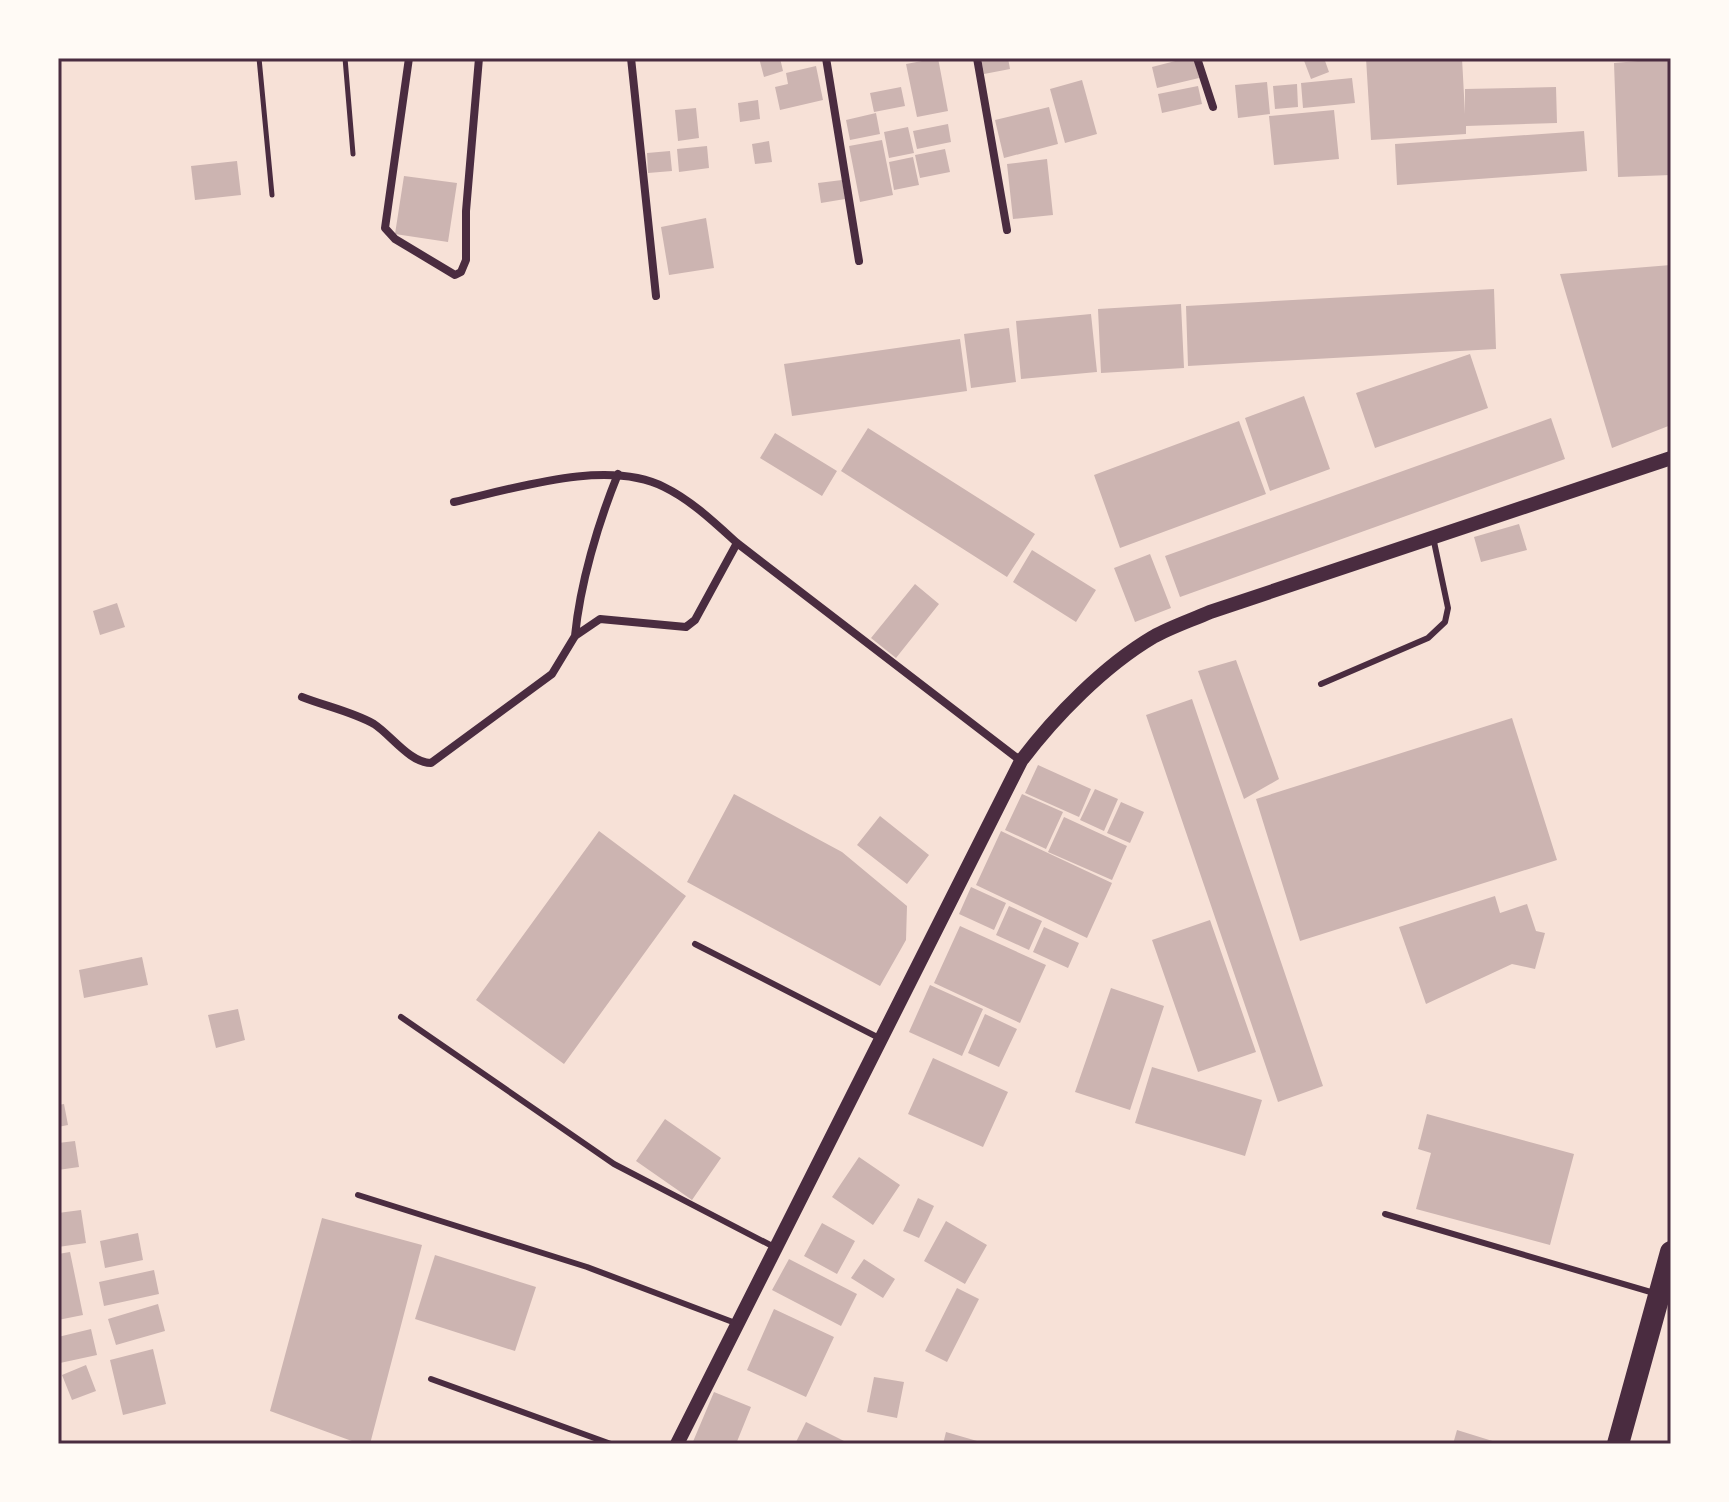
<svg xmlns="http://www.w3.org/2000/svg" width="1729" height="1502" viewBox="0 0 1729 1502" font-family="'Fira Sans Condensed',sans-serif">
<style>
.building{fill:#ccb4b1}
.lines{fill:none;stroke-linecap:round;stroke-linejoin:round}
.path{stroke:#4a2c40;stroke-width:5}
.service{stroke:#4a2c40;stroke-width:6}
.minor{stroke:#4a2c40;stroke-width:8}
.tertiary{stroke:#4a2c40;stroke-width:14}
.trunk{stroke:#4a2c40;stroke-width:22}
.neatline{fill:none;stroke:#4a2c40;stroke-width:3}
</style>
<rect width="100%" height="100%" fill="#f7e1d7"/>
<path class="building" d="M 759,58 L 780,58 L 783,71 L 764,77 Z
M 938,58 L 948,111 L 917,117 L 906,64 Z
M 981,58 L 1008,58 L 1010,69 L 984,74 Z
M 1187,58 L 1194,58 L 1199,78 L 1157,88 L 1152,67 Z
M 1303,58 L 1324,58 L 1329,72 L 1311,79 Z
M 1366,58 L 1462,58 L 1465,114 L 1465,89 L 1556,87 L 1557,123 L 1466,126 L 1466,134 L 1371,140 Z
M 1638,58 L 1671,58 L 1671,175 L 1618,177 L 1614,63 L 1638,61 Z
M 816,66 L 823,100 L 780,110 L 775,87 L 788,84 L 786,73 Z
M 1352,78 L 1355,103 L 1303,108 L 1301,83 Z
M 1082,80 L 1097,134 L 1065,143 L 1050,89 Z
M 1267,82 L 1270,114 L 1238,118 L 1235,85 Z
M 1297,84 L 1298,107 L 1275,109 L 1273,86 Z
M 1198,86 L 1202,104 L 1162,113 L 1158,94 Z
M 901,87 L 905,106 L 874,112 L 870,93 Z
M 758,100 L 760,119 L 740,122 L 738,103 Z
M 1049,107 L 1058,144 L 1004,158 L 995,120 Z
M 696,108 L 699,138 L 678,141 L 675,110 Z
M 1334,110 L 1339,159 L 1274,165 L 1269,116 Z
M 876,113 L 880,134 L 850,140 L 846,120 Z
M 948,124 L 951,142 L 917,149 L 913,131 Z
M 908,127 L 914,153 L 889,158 L 884,132 Z
M 1584,131 L 1587,171 L 1397,185 L 1395,144 Z
M 882,140 L 893,195 L 860,202 L 849,146 Z
M 769,141 L 772,162 L 755,164 L 752,144 Z
M 707,146 L 709,168 L 679,172 L 677,149 Z
M 945,149 L 950,172 L 920,178 L 915,155 Z
M 670,151 L 672,171 L 648,173 L 647,153 Z
M 913,157 L 919,185 L 894,190 L 889,162 Z
M 1047,159 L 1053,215 L 1013,219 L 1007,164 Z
M 237,161 L 241,195 L 195,200 L 191,166 Z
M 404,176 L 457,183 L 448,242 L 395,234 Z
M 842,180 L 845,199 L 821,203 L 818,183 Z
M 706,218 L 714,268 L 669,275 L 661,227 Z
M 1671,265 L 1671,425 L 1612,448 L 1560,274 Z
M 1494,289 L 1496,349 L 1188,366 L 1186,306 Z
M 1181,304 L 1184,368 L 1101,373 L 1098,309 Z
M 1091,314 L 1097,372 L 1021,379 L 1016,321 Z
M 1009,328 L 1016,382 L 971,388 L 964,334 Z
M 960,339 L 967,391 L 792,416 L 784,364 Z
M 1470,354 L 1488,408 L 1375,448 L 1356,393 Z
M 1304,396 L 1330,469 L 1270,491 L 1245,418 Z
M 1551,418 L 1565,459 L 1180,597 L 1165,556 Z
M 1239,421 L 1266,494 L 1120,548 L 1094,475 Z
M 868,428 L 1035,534 L 1007,577 L 841,471 Z
M 775,433 L 837,471 L 822,496 L 760,458 Z
M 1519,524 L 1527,550 L 1481,562 L 1474,537 Z
M 1032,550 L 1096,590 L 1076,622 L 1013,582 Z
M 1150,554 L 1171,608 L 1135,622 L 1114,568 Z
M 915,584 L 939,604 L 896,658 L 871,638 Z
M 117,603 L 125,627 L 100,635 L 93,611 Z
M 1236,660 L 1279,779 L 1244,799 L 1198,671 Z
M 1192,699 L 1323,1086 L 1278,1102 L 1146,715 Z
M 1512,718 L 1557,860 L 1300,941 L 1256,799 Z
M 1038,765 L 1091,789 L 1079,817 L 1025,793 Z
M 1095,789 L 1118,799 L 1104,831 L 1080,820 Z
M 734,794 L 842,852 L 907,906 L 906,940 L 880,986 L 687,882 Z
M 1022,794 L 1063,812 L 1046,849 L 1005,830 Z
M 1121,802 L 1144,812 L 1130,843 L 1107,833 Z
M 880,816 L 929,855 L 907,884 L 857,845 Z
M 1064,817 L 1127,846 L 1112,880 L 1048,852 Z
M 599,831 L 686,896 L 564,1064 L 476,1000 Z
M 1001,831 L 1112,883 L 1087,938 L 976,885 Z
M 971,887 L 1006,903 L 994,930 L 959,914 Z
M 1495,896 L 1500,913 L 1527,904 L 1536,931 L 1545,933 L 1535,969 L 1512,964 L 1426,1004 L 1399,927 Z
M 1009,906 L 1042,921 L 1029,950 L 996,935 Z
M 1210,920 L 1256,1052 L 1198,1072 L 1152,940 Z
M 960,926 L 1046,965 L 1020,1023 L 934,983 Z
M 1044,927 L 1079,943 L 1068,968 L 1033,952 Z
M 142,957 L 148,985 L 84,998 L 79,970 Z
M 930,985 L 983,1009 L 962,1056 L 909,1032 Z
M 1111,988 L 1164,1006 L 1130,1110 L 1075,1092 Z
M 238,1009 L 245,1040 L 216,1048 L 208,1015 Z
M 985,1014 L 1017,1029 L 999,1067 L 968,1053 Z
M 933,1058 L 1008,1092 L 983,1147 L 908,1114 Z
M 1152,1067 L 1262,1100 L 1245,1156 L 1135,1123 Z
M 64,1104 L 68,1125 L 58,1127 L 58,1105 Z
M 1427,1114 L 1574,1154 L 1550,1245 L 1416,1209 L 1431,1153 L 1418,1149 Z
M 665,1119 L 721,1158 L 692,1200 L 636,1161 Z
M 75,1141 L 79,1167 L 58,1170 L 58,1143 Z
M 859,1157 L 900,1185 L 873,1225 L 832,1197 Z
M 918,1198 L 934,1206 L 919,1238 L 903,1231 Z
M 81,1210 L 86,1243 L 58,1247 L 58,1213 Z
M 322,1218 L 422,1245 L 370,1444 L 360,1444 L 270,1411 Z
M 946,1221 L 987,1245 L 965,1284 L 924,1261 Z
M 822,1223 L 855,1241 L 837,1274 L 804,1256 Z
M 138,1233 L 143,1260 L 105,1268 L 100,1241 Z
M 70,1252 L 83,1315 L 58,1320 L 58,1254 Z
M 435,1255 L 536,1287 L 515,1351 L 415,1319 Z
M 789,1259 L 857,1294 L 841,1326 L 772,1290 Z
M 864,1259 L 895,1279 L 883,1298 L 851,1278 Z
M 154,1270 L 159,1294 L 104,1306 L 99,1282 Z
M 957,1288 L 979,1299 L 947,1362 L 925,1351 Z
M 158,1304 L 165,1331 L 116,1345 L 108,1319 Z
M 774,1309 L 834,1337 L 806,1397 L 747,1370 Z
M 91,1329 L 97,1355 L 60,1363 L 58,1337 Z
M 153,1349 L 166,1404 L 123,1415 L 110,1360 Z
M 86,1365 L 96,1391 L 72,1400 L 62,1375 Z
M 874,1377 L 904,1382 L 897,1418 L 867,1412 Z
M 714,1392 L 751,1407 L 736,1444 L 692,1444 Z
M 806,1422 L 850,1444 L 795,1444 Z
M 1457,1430 L 1499,1443 L 1499,1444 L 1453,1444 Z
M 946,1432 L 984,1443 L 984,1444 L 943,1444 Z"/>
<g class="lines">
<path class="path" d="M 259,58 L 272,195
M 345,58 L 353,154"/>
<path class="service" d="M 1321,684 L 1428,638 L 1445,622 L 1448,608 L 1433,537
M 695,944 L 881,1039
M 401,1017 L 614,1164 L 776,1248
M 358,1195 L 587,1267 L 738,1324
M 1385,1214 L 1654,1293
M 431,1379 L 611,1444"/>
<path class="minor" d="M 409,58 L 385,228 L 395,239 L 455,275 L 461,272 L 466,260 L 466,211 L 479,58
M 631,58 L 656,296
M 826,58 L 859,261
M 977,58 L 1007,230
M 1197,58 L 1213,107
M 454,502 C 513,489 607,458 664,487 C 691,500 715,523 737,543 L 1021,761
M 575,636 C 580,584 598,523 618,474
M 302,697 C 325,706 353,712 374,724 C 391,735 410,763 431,763 L 552,674 L 575,636 L 600,619 L 686,627 L 695,620 L 737,543"/>
<path class="tertiary" d="M 677,1444 L 1021,761 C 1055,716 1104,666 1153,637 C 1171,627 1192,620 1210,612 L 1671,458"/>
<path class="trunk" d="M 1618,1444 L 1671,1252"/>
</g>
<rect width="1729" height="1502" fill="none" stroke="#fffaf5" stroke-width="120"/>
<rect x="60" y="60" width="1609" height="1382" class="neatline"/>
</svg>
